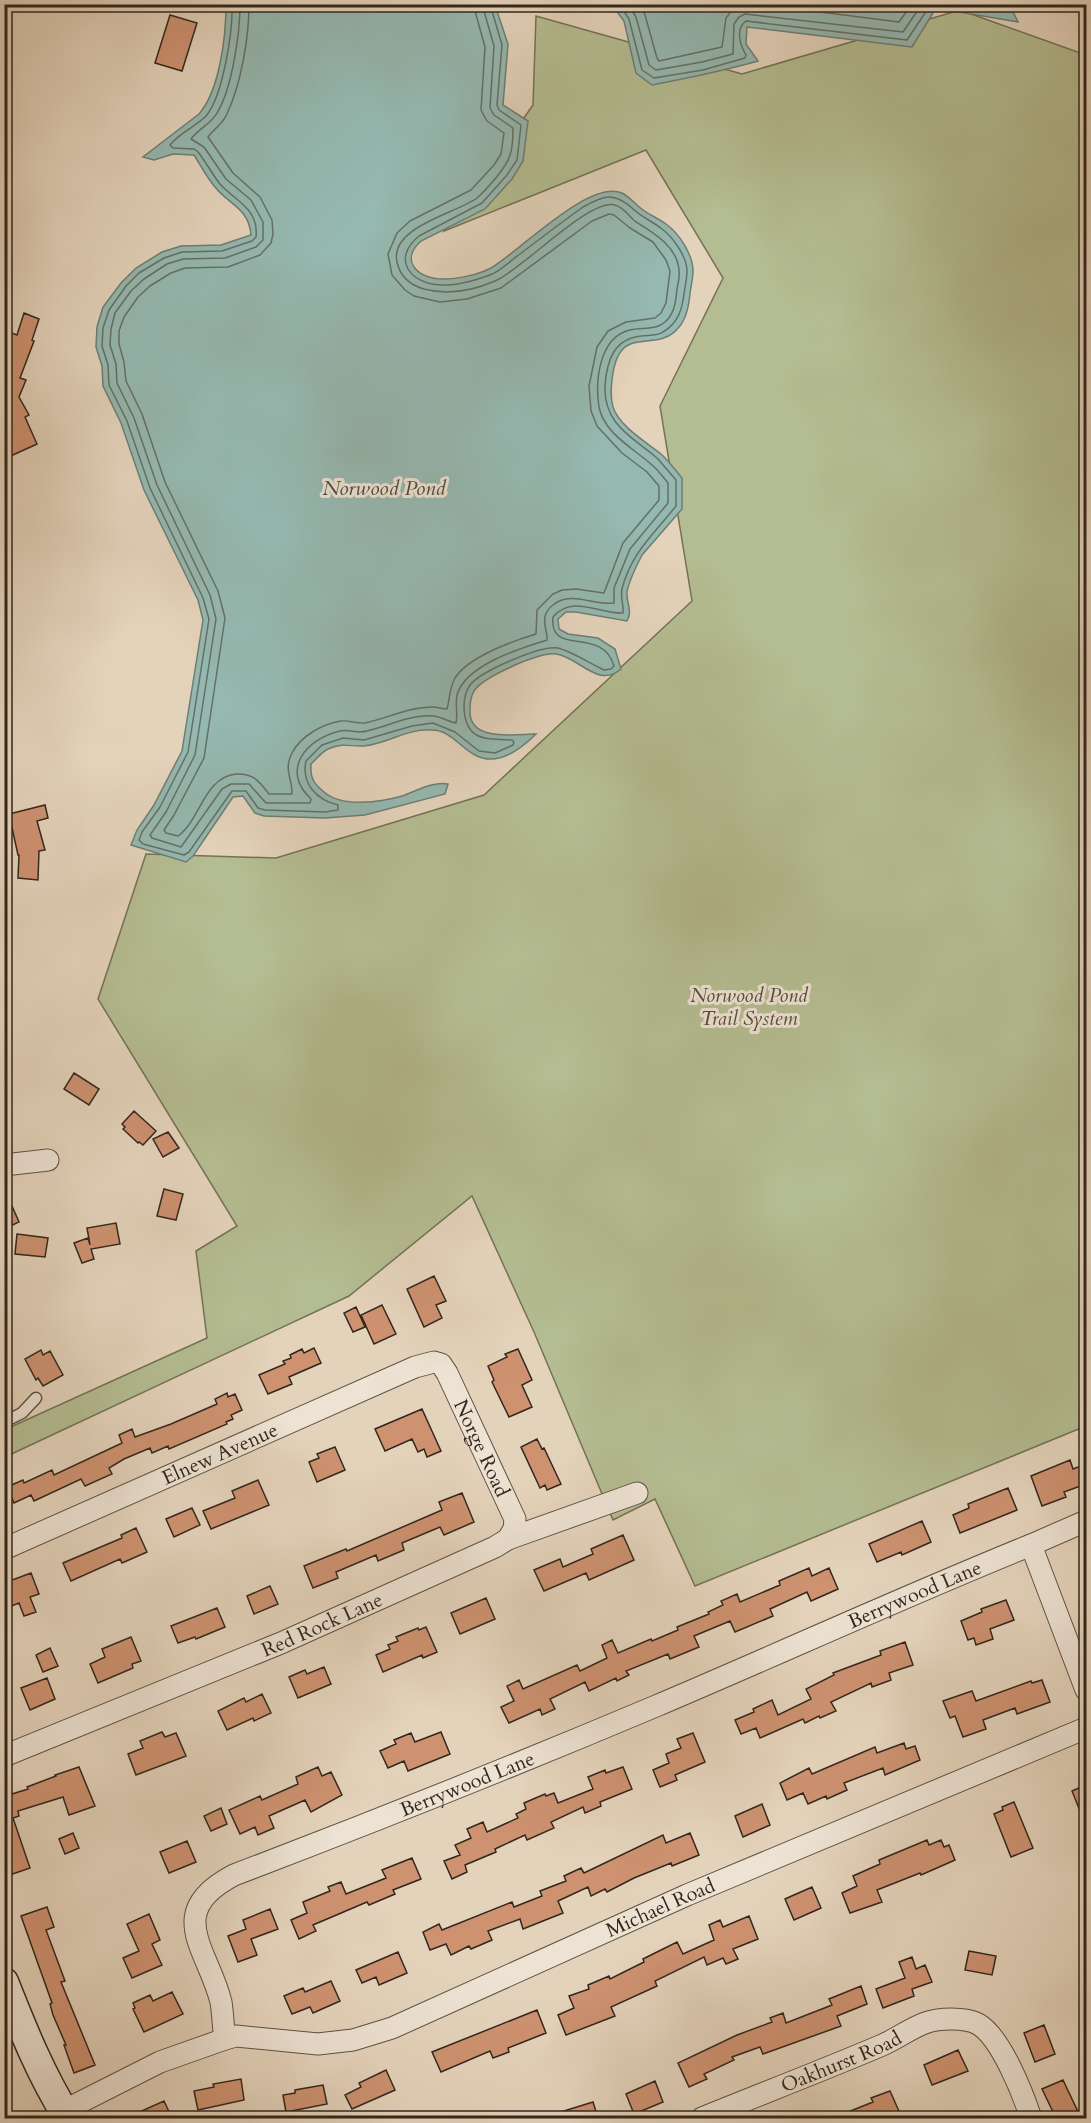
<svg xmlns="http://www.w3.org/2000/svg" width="1091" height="2123" viewBox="0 0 1091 2123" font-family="Cardo,serif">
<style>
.green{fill:#b4bc91;stroke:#737257;stroke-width:1.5}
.water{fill:#95b8b0;stroke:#6d7e75;stroke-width:1.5}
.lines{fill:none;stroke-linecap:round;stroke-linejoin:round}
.shore{stroke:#647066;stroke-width:1.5}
.building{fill:#ce9271;stroke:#32271d;stroke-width:1.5}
.service-casing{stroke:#5e5244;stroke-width:13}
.minor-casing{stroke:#5e5244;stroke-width:23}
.secondary-casing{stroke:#32271d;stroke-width:31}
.service{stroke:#ede2d3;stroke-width:10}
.minor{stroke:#ede2d3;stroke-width:21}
.secondary{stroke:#ede2d3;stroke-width:28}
.labels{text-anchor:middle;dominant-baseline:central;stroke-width:6;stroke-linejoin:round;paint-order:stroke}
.park-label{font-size:20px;font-style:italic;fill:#524c3a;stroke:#ede2d3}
.street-label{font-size:20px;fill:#32271d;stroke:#ede2d3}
.water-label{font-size:21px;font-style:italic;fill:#4b4b42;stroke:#ede2d3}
</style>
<rect width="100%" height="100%" fill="#e4d3bb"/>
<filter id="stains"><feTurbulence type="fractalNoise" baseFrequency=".00333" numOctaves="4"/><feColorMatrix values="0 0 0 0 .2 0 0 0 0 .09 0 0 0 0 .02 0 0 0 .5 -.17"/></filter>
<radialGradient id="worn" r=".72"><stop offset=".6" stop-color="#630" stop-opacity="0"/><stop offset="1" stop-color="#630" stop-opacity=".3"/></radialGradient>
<path class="green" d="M 960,10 L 1086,55 L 1086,1426 L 695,1586 L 655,1499 L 613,1520 L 534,1332 L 472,1196 L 349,1296 L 5,1457 L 4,1430 L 207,1338 L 196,1251 L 237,1226 L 98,999 L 146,854 L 276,858 L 484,795 L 692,601 L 660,406 L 723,278 L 646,150 L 444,231 L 533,105 L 536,16 L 742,74 Z"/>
<path class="water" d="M 1009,4 L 1018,22 L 936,8 L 912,47 L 747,27 L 746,44 L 758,61 C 723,71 688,78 652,85 L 636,73 L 624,21 L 612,5 Z
M 226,5 L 495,5 L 508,44 L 503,105 L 528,121 L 523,161 L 512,179 L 485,209 L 421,241 C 399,261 418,279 443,279 C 457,279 478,275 491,268 C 520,251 589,179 622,193 C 630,197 636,205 643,210 C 650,215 659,219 666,224 C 679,233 693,255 693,271 C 693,278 691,286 690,293 C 689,305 687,318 679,327 C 662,349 636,334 622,350 C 612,361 609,393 613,407 C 619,426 646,442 661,454 C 669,461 675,470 682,478 L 682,509 L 642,555 C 637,565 629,580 627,592 C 626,603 633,610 627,621 L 576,612 L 566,612 L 558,619 L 559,629 L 568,634 L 598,638 L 615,649 L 621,669 C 598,689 579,657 556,654 C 539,652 483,677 474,691 C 470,698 470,705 470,713 C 471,742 517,734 536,734 C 521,749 497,767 475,755 C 461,748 450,730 432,730 C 408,728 387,744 364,746 C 349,747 345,742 328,749 C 322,752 316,759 311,764 C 310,778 314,784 324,792 C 342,808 381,802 402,796 C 417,791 433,781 448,784 L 445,794 L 365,815 L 325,818 L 264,816 L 255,813 L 243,796 L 233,797 L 193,856 L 186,862 L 131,845 L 137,830 L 154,805 L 182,751 L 203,620 L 198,600 L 144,490 L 121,423 L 103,386 L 102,366 L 96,347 L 97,327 L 103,307 L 121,283 L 136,268 L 162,252 L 181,246 L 221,245 L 251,235 C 249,208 229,205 215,187 C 207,178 201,166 194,155 L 173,154 L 154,160 L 143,157 L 199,114 C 220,90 226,35 226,5 Z"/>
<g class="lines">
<path class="shore" d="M 232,4 C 233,31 223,96 206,116 C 195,127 179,133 170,145 L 173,148 L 194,149 L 198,152 C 206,162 212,174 220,184 C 235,201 259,208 256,237 L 252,241 L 222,251 L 182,252 L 164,258 L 139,273 L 126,286 L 109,310 L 103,328 L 102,346 L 108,365 L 109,385 L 127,421 L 150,488 L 203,598 L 209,619 L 188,752 L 160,807 L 142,832 L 139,840 L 143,844 L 184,855 L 189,852 L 232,791 L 246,791 L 258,808 L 265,810 L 325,812 L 338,810 L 338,805 C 317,800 301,784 306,761 L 322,745 L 343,738 L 364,740 L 412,726 L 433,723 L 455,732 L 479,751 L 495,753 L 513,745 L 514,742 L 512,740 C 485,739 465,741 464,707 C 464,699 465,692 470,685 C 481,671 541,645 558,648 C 571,651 591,664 604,670 L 611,669 L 614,666 C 602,625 549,658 553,617 C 572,594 599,614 623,613 C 624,605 620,597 622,589 C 631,553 654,534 676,506 L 676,480 C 670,473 664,466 658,459 C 633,437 603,425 605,385 C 607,360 614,339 641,336 C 648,335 658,336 663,332 C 678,323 682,310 684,294 C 685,286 687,278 687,271 C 687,257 673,237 662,229 C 652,221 641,217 632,208 C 613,191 603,196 583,207 C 562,222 541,238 520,254 C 511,260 501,271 490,275 C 476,280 457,286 441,285 C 410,284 391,259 419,236 L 482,203 L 507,175 L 517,160 L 521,125 L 499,110 L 497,105 L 502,45 L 490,4
M 240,4 C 240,33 232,89 217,113 C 211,124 198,129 191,139 L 204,147 L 226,179 L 251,200 L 263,222 L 263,240 L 256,247 L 225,258 L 183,259 L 167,264 L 144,279 L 131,291 L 115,313 L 111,329 L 110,345 L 116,364 L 117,383 L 134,418 L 157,485 L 210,595 L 216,619 L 195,755 L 166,812 L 150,835 L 152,838 L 181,847 L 222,789 L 231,784 L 249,784 L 266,803 L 310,803 L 311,799 C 280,770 306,739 340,731 C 349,729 358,734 367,731 C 388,726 412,714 434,716 C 442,717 449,722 456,723 C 458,714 455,704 457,695 C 465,665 521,648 547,640 C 548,633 543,625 545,617 C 546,611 549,608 553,605 C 571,590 594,606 614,603 L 614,588 L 630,549 L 668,503 L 668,483 C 663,477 659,471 653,466 C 635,449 604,434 599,407 C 595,381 599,337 630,330 C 644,327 658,331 668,319 C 675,311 676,299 677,289 C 678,283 680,277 679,271 C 678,247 654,233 636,222 C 629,217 624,207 615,205 C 589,198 522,270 495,281 C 472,291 447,295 424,289 C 410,285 400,276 397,262 C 389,227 457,213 477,198 C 486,190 507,167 510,155 C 513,147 513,137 513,128 L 494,115 L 490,108 L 494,46 L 482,4
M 249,4 C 249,38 241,85 226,116 C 222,124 213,130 208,137 L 233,173 L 260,197 L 272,220 L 273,234 L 271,243 L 260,255 L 228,267 L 185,268 L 171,273 L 150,286 L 138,297 L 124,317 L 119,331 L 119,344 L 124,362 L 126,381 L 142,414 L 165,482 L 218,591 L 225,618 L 204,758 L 174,815 L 164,830 L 166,833 L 178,836 C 200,821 204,777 236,774 C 253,773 259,781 269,794 L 292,794 C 293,781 283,769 292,753 C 301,736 322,724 341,721 C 349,720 357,724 365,723 C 388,718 409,707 433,707 C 438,707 442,709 447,709 C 450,698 449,689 455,678 C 468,657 513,641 536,634 L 537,610 L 553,594 L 562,590 L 576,589 L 604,593 L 623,543 L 659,500 L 659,486 L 647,472 L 622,453 L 597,426 L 591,411 L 589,386 L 597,347 L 608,331 L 626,322 L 655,318 L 661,313 L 666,303 L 670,271 L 666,260 L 653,242 L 630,228 L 614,215 L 609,214 L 592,221 L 501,288 L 467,299 L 440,302 L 414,296 L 405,290 L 392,275 L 388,254 L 397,233 L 410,221 L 471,190 L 494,165 L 501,154 L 504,133 L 487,121 L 481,110 L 485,47 L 473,4
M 619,4 L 629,19 L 642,70 L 654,78 L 703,70 L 745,58 L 746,55 C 740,45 735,29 746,21 L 907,40 L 931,4
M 628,4 L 636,17 L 649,65 L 656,70 L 702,62 L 733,54 L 734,24 L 739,17 L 745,14 L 903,32 L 922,4
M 640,4 L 645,15 L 657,58 L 659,61 L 722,47 L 726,18 L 733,9 L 744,5 L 781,7 L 899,22 L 912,4"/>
</g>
<path class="building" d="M 170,15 L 197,23 L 182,71 L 155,63 Z
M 24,313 L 39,319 L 32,340 L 34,341 L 20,378 L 26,380 L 19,397 L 29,415 L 25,417 L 37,444 L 4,459 L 4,330 L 17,335 Z
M 45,805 L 48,818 L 37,821 L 45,850 L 39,851 L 38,880 L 18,878 L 19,855 L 18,855 L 9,814 Z
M 74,1073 L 99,1089 L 89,1105 L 64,1089 Z
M 134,1111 L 156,1131 L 143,1145 L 139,1142 L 138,1143 L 123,1129 L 125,1127 L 122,1124 Z
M 168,1132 L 179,1148 L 163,1157 L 153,1139 Z
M 4,1188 L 19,1222 L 4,1229 Z
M 164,1189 L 183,1194 L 176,1220 L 157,1216 Z
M 116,1223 L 120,1244 L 91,1249 L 94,1259 L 82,1263 L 74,1243 L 88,1238 L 90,1245 L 87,1228 Z
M 17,1234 L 48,1238 L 45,1257 L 15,1254 Z
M 434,1276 L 446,1301 L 436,1305 L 442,1318 L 424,1327 L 407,1289 Z
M 382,1305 L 396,1334 L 374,1344 L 361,1315 Z
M 356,1307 L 365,1327 L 353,1332 L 344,1313 Z
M 314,1348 L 321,1363 L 289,1377 L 292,1384 L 268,1394 L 259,1375 L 285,1364 L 283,1361 L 291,1358 L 290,1355 L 302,1349 L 304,1353 Z
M 518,1349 L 532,1380 L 522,1385 L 532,1407 L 509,1417 L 492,1382 L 494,1380 L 488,1366 L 507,1357 L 505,1354 Z
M 41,1350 L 43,1355 L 50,1351 L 63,1375 L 43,1386 L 38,1378 L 36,1380 L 25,1359 Z
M 227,1393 L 228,1397 L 235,1394 L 242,1410 L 231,1415 L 233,1419 L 226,1422 L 227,1424 L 169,1449 L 168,1446 L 152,1453 L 150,1448 L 124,1459 L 109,1468 L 112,1474 L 85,1486 L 81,1479 L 34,1501 L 31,1495 L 14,1503 L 7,1487 L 23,1480 L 24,1483 L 52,1470 L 54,1475 L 122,1443 L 119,1435 L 132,1429 L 135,1437 L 171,1424 L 217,1404 L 215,1399 Z
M 422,1409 L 441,1451 L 427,1457 L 424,1449 L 418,1452 L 412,1439 L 385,1451 L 375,1429 Z
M 537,1439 L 542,1449 L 544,1448 L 561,1484 L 547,1490 L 545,1485 L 540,1488 L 521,1447 Z
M 335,1447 L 345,1470 L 317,1482 L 309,1462 L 319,1458 L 317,1454 Z
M 1070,1460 L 1073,1469 L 1086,1464 L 1086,1484 L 1064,1492 L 1066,1497 L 1042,1506 L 1031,1476 Z
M 258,1480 L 269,1505 L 211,1529 L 203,1511 L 235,1498 L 232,1491 Z
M 1008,1488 L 1017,1510 L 960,1533 L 953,1515 L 969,1508 L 968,1504 Z
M 462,1493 L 474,1522 L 444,1535 L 440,1527 L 402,1543 L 404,1550 L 378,1561 L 376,1555 L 336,1572 L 338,1578 L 313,1588 L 304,1566 L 346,1549 L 347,1551 L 442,1510 L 439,1502 Z
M 192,1508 L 200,1525 L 174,1537 L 166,1519 Z
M 922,1521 L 931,1542 L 902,1555 L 901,1552 L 877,1562 L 869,1544 Z
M 136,1528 L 147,1552 L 122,1563 L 120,1559 L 71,1581 L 63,1563 L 122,1538 L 121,1535 Z
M 623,1535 L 634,1560 L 589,1580 L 586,1573 L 544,1591 L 534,1570 L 560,1559 L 563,1567 L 593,1554 L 591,1549 Z
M 809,1568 L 812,1576 L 829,1568 L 838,1589 L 811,1601 L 807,1592 L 770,1609 L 773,1616 L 735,1632 L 730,1621 L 694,1636 L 699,1647 L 670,1659 L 668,1654 L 626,1671 L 629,1675 L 617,1681 L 616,1678 L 589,1691 L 585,1682 L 550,1699 L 555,1709 L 542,1715 L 540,1709 L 509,1723 L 501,1707 L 514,1701 L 507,1686 L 519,1680 L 523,1689 L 577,1665 L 580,1671 L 607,1658 L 602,1645 L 612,1640 L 618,1653 L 651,1639 L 652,1641 L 678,1630 L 677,1627 L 709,1614 L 708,1612 L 723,1605 L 721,1601 L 737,1594 L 740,1602 L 780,1585 L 779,1581 Z
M 31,1573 L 39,1594 L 30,1597 L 36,1612 L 24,1616 L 19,1603 L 4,1609 L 4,1583 Z
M 270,1586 L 278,1604 L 254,1614 L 247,1596 Z
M 486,1598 L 495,1619 L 460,1634 L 451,1613 Z
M 1006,1600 L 1014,1620 L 990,1629 L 993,1639 L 976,1645 L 974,1638 L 968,1640 L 961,1621 L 982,1612 L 981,1609 Z
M 217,1608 L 225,1627 L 196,1639 L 195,1637 L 178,1643 L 171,1626 Z
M 426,1627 L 437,1652 L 423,1658 L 422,1655 L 383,1672 L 376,1655 L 390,1649 L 388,1645 L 398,1641 L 396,1637 L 418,1628 L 419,1630 Z
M 131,1637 L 141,1661 L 132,1664 L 133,1668 L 98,1683 L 90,1664 L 105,1657 L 102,1649 Z
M 905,1642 L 913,1665 L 889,1673 L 891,1680 L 872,1687 L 871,1683 L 831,1702 L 836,1711 L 820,1718 L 819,1716 L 805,1723 L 803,1719 L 760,1738 L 756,1728 L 741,1734 L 735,1720 L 754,1712 L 753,1709 L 772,1700 L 778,1715 L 811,1699 L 806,1689 L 834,1675 L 833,1673 L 881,1655 L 880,1651 Z
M 50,1648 L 58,1666 L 43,1672 L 36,1655 Z
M 324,1667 L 331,1684 L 298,1698 L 289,1677 L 305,1670 L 307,1674 Z
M 47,1678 L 55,1699 L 30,1710 L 21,1688 Z
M 1042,1680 L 1050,1702 L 1017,1714 L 1015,1708 L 983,1720 L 986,1729 L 963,1737 L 955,1716 L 950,1718 L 943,1701 L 972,1691 L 976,1701 L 1031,1681 L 1032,1683 Z
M 262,1694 L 271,1713 L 254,1721 L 253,1718 L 227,1730 L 218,1711 L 244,1698 L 246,1702 Z
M 162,1732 L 165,1737 L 176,1733 L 186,1756 L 136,1775 L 128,1754 L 143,1748 L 140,1741 Z
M 441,1732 L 450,1754 L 408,1771 L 404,1761 L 388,1768 L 380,1751 L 396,1744 L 394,1740 L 411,1733 L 415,1742 Z
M 693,1733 L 705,1762 L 675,1775 L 677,1780 L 660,1787 L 653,1770 L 669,1763 L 666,1754 L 681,1748 L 677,1739 Z
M 904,1743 L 906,1749 L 915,1746 L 920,1760 L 885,1775 L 883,1768 L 844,1783 L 847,1790 L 827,1799 L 826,1796 L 808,1804 L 803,1793 L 787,1800 L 780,1783 L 809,1768 L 812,1774 L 875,1747 L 877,1753 Z
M 79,1767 L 95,1806 L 69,1815 L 63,1797 L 18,1811 L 19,1816 L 13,1818 L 30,1868 L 4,1877 L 4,1779 L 7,1779 L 12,1794 L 28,1789 L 27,1787 L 56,1776 L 55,1775 Z
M 318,1767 L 322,1776 L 331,1772 L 342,1795 L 311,1812 L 305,1800 L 269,1816 L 274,1828 L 258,1835 L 255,1827 L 240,1834 L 229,1810 L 260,1796 L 262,1800 L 298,1784 L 296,1777 Z
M 623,1767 L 632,1789 L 600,1802 L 601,1806 L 585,1813 L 583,1807 L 551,1822 L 554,1828 L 527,1840 L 525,1835 L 495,1849 L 496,1852 L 465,1865 L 467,1872 L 452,1879 L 444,1861 L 460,1855 L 455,1845 L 471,1838 L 467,1829 L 483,1822 L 487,1832 L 518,1818 L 516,1814 L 526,1809 L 524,1803 L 545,1794 L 546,1796 L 554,1793 L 558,1803 L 593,1789 L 588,1777 L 605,1770 L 606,1773 Z
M 1086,1785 L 1086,1826 L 1072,1791 Z
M 1014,1802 L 1033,1848 L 1011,1857 L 994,1814 L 1003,1810 L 1002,1807 Z
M 762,1804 L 770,1825 L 743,1837 L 735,1816 Z
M 221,1808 L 227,1824 L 211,1831 L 204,1816 Z
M 73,1833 L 79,1848 L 65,1854 L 59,1839 Z
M 690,1833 L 699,1855 L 672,1866 L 671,1863 L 634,1878 L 607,1892 L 605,1889 L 591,1896 L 588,1887 L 558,1901 L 563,1913 L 523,1929 L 520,1919 L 488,1931 L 492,1940 L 471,1949 L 469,1946 L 451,1955 L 446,1944 L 430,1950 L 423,1932 L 439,1924 L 442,1930 L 512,1902 L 514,1907 L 542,1896 L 540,1891 L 566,1881 L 564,1876 L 581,1868 L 584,1873 L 663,1835 L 666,1843 Z
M 927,1840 L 929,1845 L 941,1840 L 944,1847 L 949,1845 L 955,1860 L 921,1875 L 920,1873 L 877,1890 L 882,1902 L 850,1913 L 842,1893 L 857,1886 L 853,1876 L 880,1864 L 879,1860 Z
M 187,1841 L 196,1862 L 169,1873 L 160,1852 Z
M 412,1858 L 421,1879 L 393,1890 L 395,1894 L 369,1905 L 367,1902 L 313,1925 L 316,1931 L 299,1939 L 291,1920 L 307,1913 L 303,1902 L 330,1891 L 328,1887 L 341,1882 L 346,1894 L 386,1878 L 382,1870 Z
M 812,1887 L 821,1908 L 794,1920 L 785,1899 Z
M 47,1907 L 54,1927 L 46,1930 L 65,1981 L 61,1982 L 95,2065 L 74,2073 L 64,2045 L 66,2045 L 53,2015 L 50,2004 L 52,2003 L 21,1916 Z
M 270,1909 L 278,1929 L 251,1939 L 257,1955 L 238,1962 L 228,1936 L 246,1929 L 243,1920 Z
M 149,1914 L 160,1940 L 152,1944 L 162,1965 L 132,1978 L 123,1958 L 139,1951 L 127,1924 Z
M 749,1916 L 758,1939 L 733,1949 L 738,1959 L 726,1964 L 723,1958 L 707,1965 L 704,1957 L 655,1981 L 657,1986 L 611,2007 L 615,2016 L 566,2035 L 558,2015 L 574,2008 L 569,1996 L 589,1989 L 588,1985 L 609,1976 L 610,1979 L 644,1962 L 643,1959 L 677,1942 L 683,1954 L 714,1940 L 709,1925 L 720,1920 L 723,1927 Z
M 969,1951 L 996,1956 L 992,1975 L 965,1970 Z
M 398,1952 L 407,1973 L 379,1985 L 376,1977 L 362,1983 L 356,1970 Z
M 912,1957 L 916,1969 L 925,1965 L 932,1982 L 912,1989 L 914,1996 L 883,2008 L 876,1989 L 905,1978 L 899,1962 Z
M 331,1981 L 340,2001 L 313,2013 L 310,2007 L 292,2014 L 284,1996 L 303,1988 L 305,1992 Z
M 861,1986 L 867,2004 L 837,2016 L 841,2026 L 763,2054 L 760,2047 L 732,2057 L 734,2060 L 704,2074 L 707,2079 L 689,2087 L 678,2063 L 737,2035 L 772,2022 L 770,2018 L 783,2013 L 786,2023 L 832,2005 L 829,1999 Z
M 172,1992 L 183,2014 L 144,2032 L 133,2009 L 135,2008 L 133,2003 L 150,1995 L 153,2001 Z
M 537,2010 L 546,2033 L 508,2048 L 509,2052 L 493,2058 L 490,2051 L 441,2072 L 432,2052 Z
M 1044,2025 L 1055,2054 L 1035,2062 L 1024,2033 Z
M 958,2050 L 968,2071 L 932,2085 L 924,2065 Z
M 386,2070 L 395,2090 L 352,2109 L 345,2095 L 361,2087 L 359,2083 Z
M 241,2079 L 244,2100 L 198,2110 L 194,2091 L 214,2087 L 213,2084 Z
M 1063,2080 L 1081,2118 L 1056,2118 L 1042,2089 Z
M 655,2081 L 663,2102 L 634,2114 L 626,2094 Z
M 323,2085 L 327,2104 L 286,2112 L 283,2095 L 295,2093 L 295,2090 Z
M 890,2091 L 902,2118 L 833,2118 L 873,2102 L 871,2098 Z
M 164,2101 L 172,2118 L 126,2118 Z
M 593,2102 L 598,2118 L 552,2118 L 551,2115 Z"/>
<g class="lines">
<defs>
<path id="service" d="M 4,1422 L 22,1413 L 36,1398"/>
<g id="minor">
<path d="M 4,1165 L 48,1160"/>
<path d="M 1031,1545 L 1086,1521"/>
<path id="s1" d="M 4,1549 L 415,1367 L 434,1362 L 441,1364 L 447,1373 L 515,1519 L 514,1529 L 508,1539"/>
<path id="s2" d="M 4,1756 L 281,1643 L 495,1547 L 508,1539 L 637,1493"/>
<path id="s3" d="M 225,2039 L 236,2036 L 318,2044 L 353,2040 L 392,2028 L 687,1895 L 1086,1728"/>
<path id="s4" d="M 63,2111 L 160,2062 L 225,2039 C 223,2027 223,2014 221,2002 C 208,1949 163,1912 234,1875 C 376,1821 516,1765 656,1706 C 781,1653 905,1596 1031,1545 L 1086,1690"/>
<path id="s5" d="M 702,2118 C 761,2094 821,2071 880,2046 C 895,2040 909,2029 925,2023 C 938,2018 965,2017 978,2024 C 1001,2037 1023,2094 1031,2118"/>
</g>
<path id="secondary" d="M 4,1982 C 23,2030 41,2075 68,2118"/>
</defs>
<use href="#service" class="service-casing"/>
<use href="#minor" class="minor-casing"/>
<use href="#secondary" class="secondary-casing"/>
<use href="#service" class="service"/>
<use href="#minor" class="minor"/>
<use href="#secondary" class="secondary"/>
</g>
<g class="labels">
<g class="park-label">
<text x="749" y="995">Norwood Pond<tspan x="749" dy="23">Trail System</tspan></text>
</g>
<g class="street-label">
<text stroke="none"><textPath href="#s1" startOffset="570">Norge Road</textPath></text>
<text stroke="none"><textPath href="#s1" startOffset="236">Elnew Avenue</textPath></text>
<text stroke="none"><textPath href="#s4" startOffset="1100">Berrywood Lane</textPath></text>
<text stroke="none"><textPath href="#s2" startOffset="344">Red Rock Lane</textPath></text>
<text stroke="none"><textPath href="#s4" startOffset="614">Berrywood Lane</textPath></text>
<text stroke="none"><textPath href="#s3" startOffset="464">Michael Road</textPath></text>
<text stroke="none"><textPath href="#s5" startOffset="150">Oakhurst Road</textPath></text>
</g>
<g class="water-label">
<text x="384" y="488">Norwood Pond</text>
</g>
</g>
<rect width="1091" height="2123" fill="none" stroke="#e4d3bb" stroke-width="24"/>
<rect x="6" y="6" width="1079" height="2111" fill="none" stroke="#32271d" stroke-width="3"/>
<rect x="12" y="12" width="1067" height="2099" fill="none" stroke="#32271d" stroke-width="1.5"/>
<rect width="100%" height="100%" filter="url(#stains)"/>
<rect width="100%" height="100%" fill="url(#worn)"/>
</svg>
